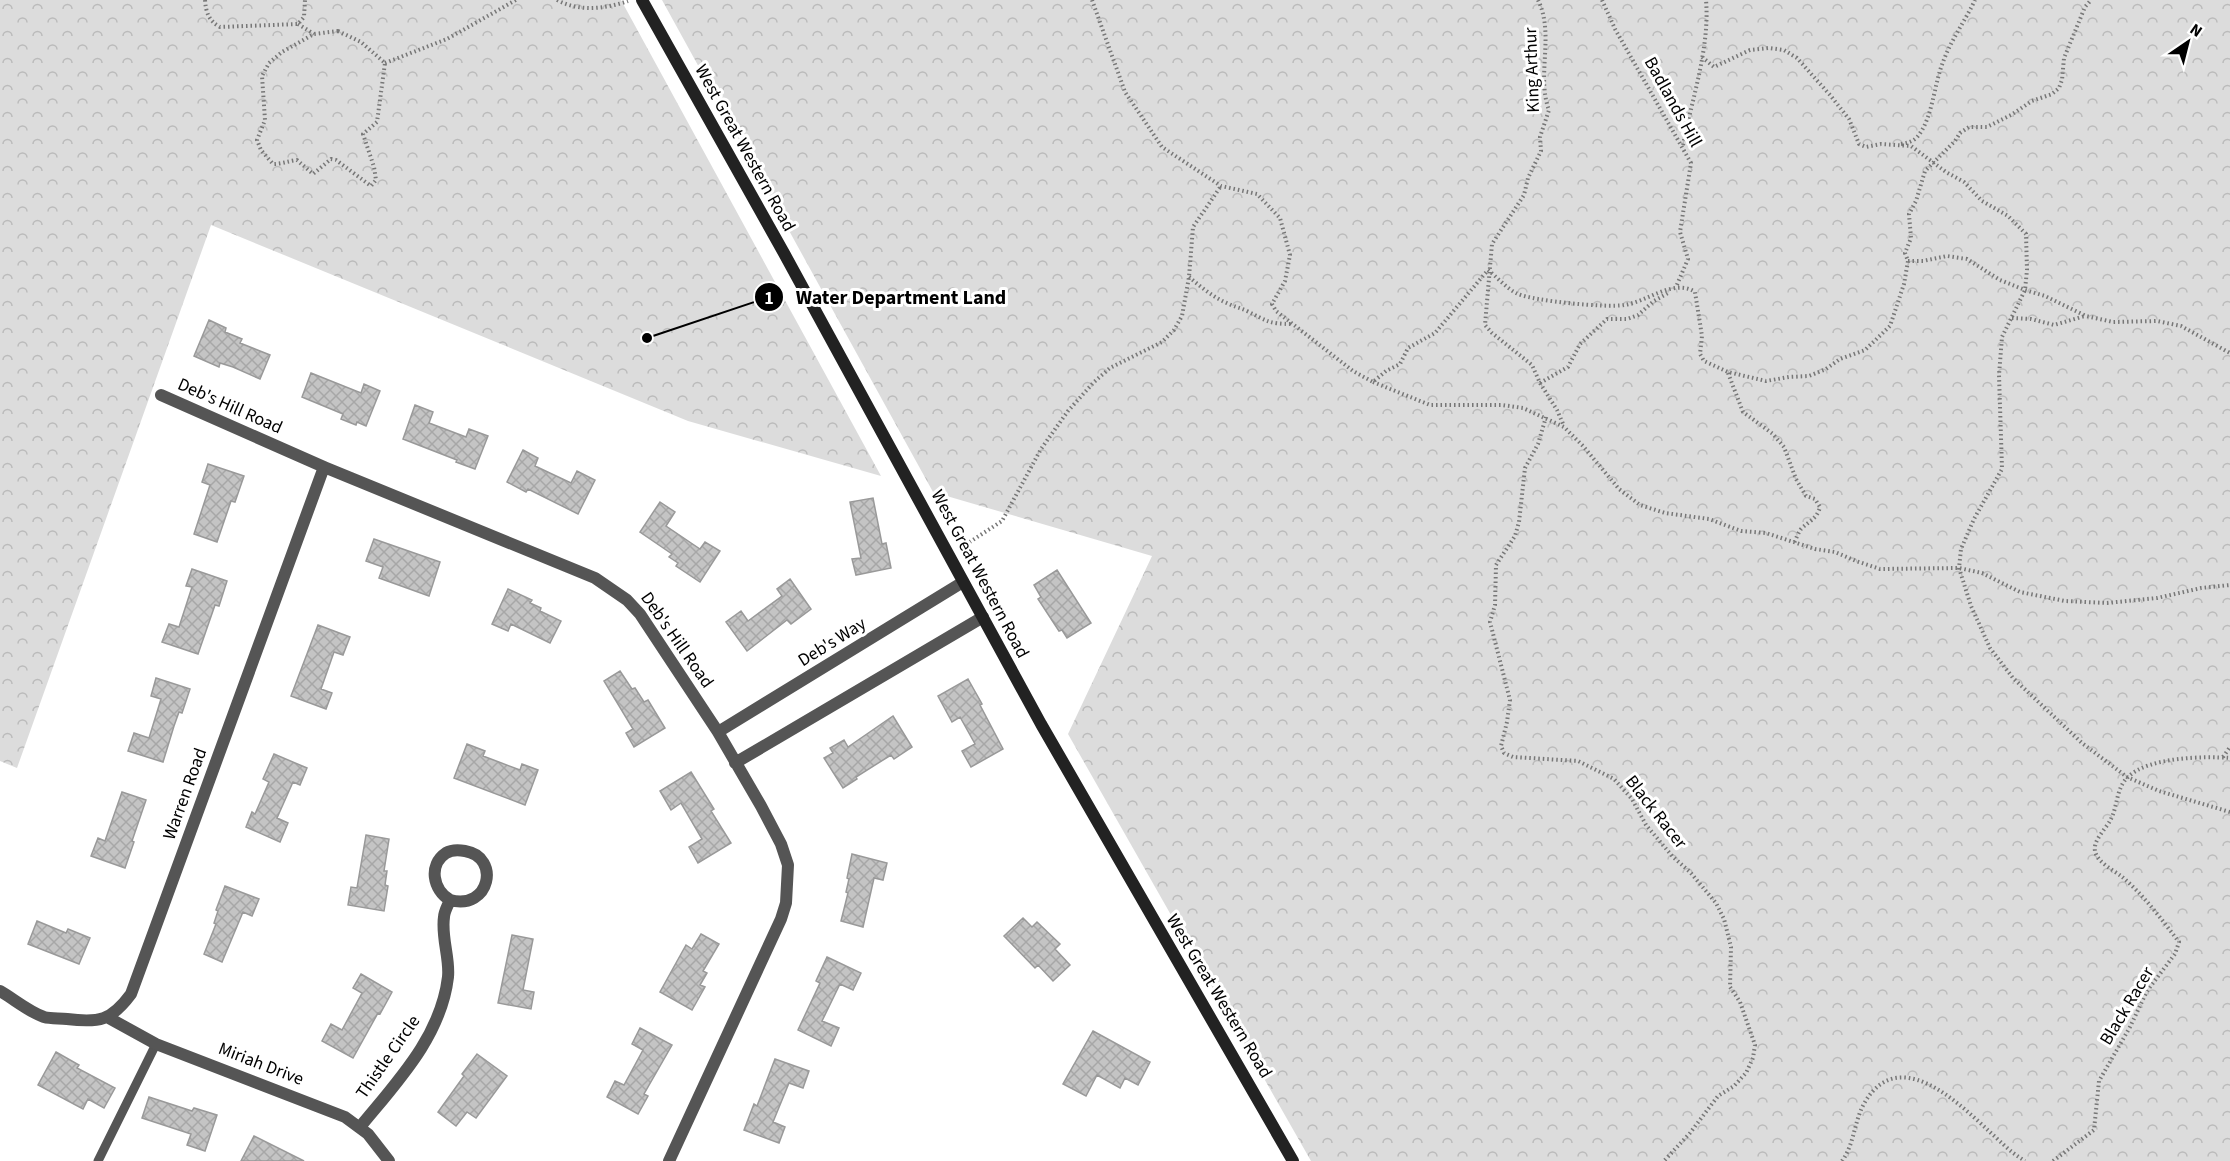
<svg xmlns="http://www.w3.org/2000/svg" width="2230" height="1161" viewBox="0 0 2230 1161" font-family="'Source Sans 3',sans-serif">
<style>
.forest{fill:url(#forest-crowns)}
.building{fill:url(#building-cross-hatch);stroke:#999;stroke-width:1.5}
.lines{fill:none;stroke-linecap:round;stroke-linejoin:round}
.path{stroke:#777;stroke-width:4;stroke-dasharray:1.5 3;stroke-linecap:butt}
.lane{stroke:#555;stroke-width:9}
.street{stroke:#555;stroke-width:12}
.secondary{stroke:#222;stroke-width:12}
.labels{text-anchor:middle;dominant-baseline:central;stroke-width:6;stroke-linejoin:round;paint-order:stroke}
.street-label{font-size:18px;fill:#000;stroke:#fff}
.leader{fill:none;stroke:#000;stroke-width:2}
.callout-dot{fill:#000;stroke:#fff;stroke-width:2}
.mark-label{font-size:18px;text-anchor:middle;font-weight:bold;fill:#fff}
.callout-label{font-size:20px;text-anchor:middle;font-weight:bold;fill:#000;stroke:#fff;stroke-width:6;stroke-linejoin:round;paint-order:stroke}
</style>
<defs>
<pattern id="forest-crowns" width="20" height="18" patternUnits="userSpaceOnUse" patternTransform="scale(1.5)"><rect width="20" height="18" fill="#dcdcdc"/><path d="M2 6a3 3 0 1 1 6 0M12 15a3 3 0 1 1 6 0" fill="none" stroke="#bbb"/></pattern>
<pattern id="building-cross-hatch" width="8" height="8" patternUnits="userSpaceOnUse" patternTransform="scale(1.5)"><rect width="8" height="8" fill="#c4c4c4"/><path d="M0 0l8 8M0 8l8-8" fill="none" stroke="#a7a7a7"/></pattern>
</defs>
<rect width="100%" height="100%" fill="#fff"/>
<path class="forest" d="M 0,0 L 621,0 L 881,476 L 688,421 L 211,225 L 17,768 L 0,761 Z
M 662,0 L 2230,0 L 2230,1161 L 1311,1161 L 1068,734 L 1152,556 L 933,492 Z"/>
<path class="building" d="M 209,320 L 226,328 L 225,332 L 242,339 L 240,343 L 270,355 L 260,379 L 233,367 L 220,363 L 219,367 L 194,356 Z
M 311,373 L 361,393 L 364,384 L 380,391 L 366,426 L 357,422 L 356,425 L 341,419 L 343,414 L 302,397 Z
M 415,405 L 433,412 L 429,423 L 466,437 L 469,429 L 488,436 L 475,469 L 456,462 L 457,460 L 403,439 Z
M 523,450 L 538,458 L 535,466 L 571,483 L 577,471 L 595,480 L 578,514 L 528,489 L 526,492 L 507,482 Z
M 208,464 L 244,476 L 235,502 L 231,501 L 217,542 L 194,534 L 210,485 L 202,482 Z
M 873,498 L 882,544 L 886,543 L 891,568 L 856,575 L 852,559 L 861,558 L 850,502 Z
M 660,502 L 675,512 L 666,526 L 700,549 L 705,542 L 720,551 L 700,582 L 676,566 L 678,563 L 669,557 L 672,554 L 640,532 Z
M 374,539 L 440,562 L 429,596 L 379,578 L 383,567 L 366,561 Z
M 192,569 L 227,581 L 219,606 L 215,605 L 198,654 L 162,642 L 169,624 L 179,627 L 192,587 L 186,586 Z
M 1057,570 L 1091,623 L 1067,638 L 1062,630 L 1059,631 L 1038,599 L 1041,597 L 1034,585 Z
M 790,579 L 811,609 L 791,624 L 787,620 L 747,651 L 726,622 L 741,611 L 748,621 L 782,596 L 777,589 Z
M 508,589 L 532,600 L 530,603 L 541,608 L 540,611 L 561,621 L 550,643 L 511,624 L 508,631 L 492,624 Z
M 318,625 L 350,637 L 343,655 L 334,652 L 321,689 L 332,693 L 326,709 L 291,696 Z
M 620,671 L 632,689 L 635,688 L 644,702 L 648,700 L 665,728 L 634,747 L 626,733 L 633,729 L 604,681 Z
M 156,678 L 190,689 L 182,713 L 179,712 L 174,726 L 163,762 L 128,751 L 134,733 L 149,738 L 161,699 L 151,696 Z
M 968,679 L 982,704 L 980,705 L 1003,749 L 971,767 L 962,751 L 975,744 L 960,717 L 952,722 L 938,696 Z
M 893,716 L 912,747 L 894,759 L 891,755 L 856,777 L 857,779 L 843,788 L 824,758 L 833,753 L 830,748 L 844,740 L 848,747 Z
M 467,744 L 485,751 L 483,756 L 520,770 L 522,764 L 538,770 L 525,805 L 454,778 Z
M 274,754 L 307,768 L 300,785 L 293,782 L 277,818 L 288,823 L 280,842 L 246,827 L 252,812 L 255,814 L 269,782 L 263,779 Z
M 691,772 L 714,809 L 711,811 L 731,843 L 698,863 L 689,847 L 702,839 L 681,803 L 671,810 L 660,791 Z
M 122,792 L 146,800 L 132,841 L 134,842 L 125,868 L 91,856 L 98,838 L 105,841 Z
M 366,835 L 389,839 L 384,871 L 387,871 L 385,885 L 388,886 L 384,911 L 348,905 L 351,887 L 357,888 Z
M 852,854 L 887,863 L 883,880 L 874,878 L 863,927 L 841,921 L 848,893 L 846,892 L 849,879 L 847,878 Z
M 225,886 L 259,899 L 252,916 L 243,912 L 222,962 L 204,954 L 216,924 L 214,923 L 218,911 L 216,910 Z
M 1023,918 L 1032,927 L 1037,922 L 1060,944 L 1055,949 L 1070,965 L 1053,981 L 1038,965 L 1035,968 L 1004,936 Z
M 37,921 L 66,933 L 68,929 L 90,938 L 79,964 L 28,944 Z
M 701,934 L 719,944 L 703,971 L 707,973 L 700,985 L 705,987 L 692,1010 L 660,992 L 686,945 L 692,949 Z
M 512,935 L 533,939 L 523,990 L 534,992 L 531,1009 L 498,1003 Z
M 827,957 L 861,973 L 853,990 L 840,984 L 822,1021 L 839,1028 L 831,1046 L 798,1030 L 820,983 L 816,981 Z
M 361,974 L 392,992 L 380,1014 L 378,1013 L 353,1058 L 322,1041 L 331,1024 L 342,1030 L 362,993 L 353,988 Z
M 640,1028 L 672,1045 L 644,1094 L 648,1096 L 638,1114 L 607,1097 L 615,1081 L 624,1085 L 643,1050 L 632,1044 Z
M 1093,1031 L 1150,1062 L 1138,1085 L 1125,1078 L 1120,1088 L 1097,1075 L 1086,1096 L 1063,1084 Z
M 56,1052 L 79,1065 L 77,1068 L 115,1088 L 104,1108 L 88,1099 L 83,1109 L 38,1085 Z
M 477,1054 L 507,1076 L 476,1118 L 467,1112 L 456,1126 L 438,1112 L 464,1076 L 462,1074 Z
M 775,1059 L 809,1071 L 803,1088 L 789,1083 L 773,1122 L 785,1127 L 779,1143 L 744,1130 L 754,1104 L 757,1106 Z
M 149,1097 L 192,1111 L 194,1108 L 217,1115 L 205,1151 L 187,1145 L 191,1134 L 142,1118 Z
M 254,1136 L 304,1161 L 241,1161 Z"/>
<g class="lines">
<path class="path" d="M 205,0 C 206,13 209,21 220,27 L 298,24 L 304,17 L 305,0
M 557,0 C 579,12 605,9 628,1
M 1092,0 L 1125,92 L 1162,147 L 1221,186 L 1257,194 L 1280,218 L 1290,255 L 1285,281 L 1272,304 L 1276,311 L 1353,371 L 1373,382 L 1386,371 L 1400,364 L 1408,348 L 1435,333 L 1488,270
M 1538,0 C 1555,34 1536,76 1549,110 L 1540,137 L 1541,151 L 1528,178 L 1524,195 L 1492,244 L 1485,325 L 1492,333 L 1532,365 L 1540,383 L 1557,410 L 1564,426
M 1602,0 L 1615,29 L 1691,163 L 1680,232 L 1688,259 L 1676,287
M 298,24 L 314,34
M 338,31 L 361,42 L 385,63 L 377,122 L 363,134 L 374,167 L 376,180 L 371,186 L 336,160 L 331,159 L 313,174 L 297,160 C 288,161 282,164 273,164 L 261,150 L 257,140 L 265,120 L 262,76 L 269,63 L 282,52 L 314,34 Z
M 1702,57 L 1714,67 L 1750,50 L 1769,48 L 1784,50 L 1797,58 L 1830,95 L 1849,119 L 1859,144 L 1866,147 L 1881,144 L 1911,146 L 1946,172 L 1964,182 L 1982,201 L 2008,216 L 2026,234 L 2027,270 L 2025,290 L 2002,337 L 1999,375 L 2002,469 L 1974,519 L 1961,549 L 1959,568 L 1971,606 L 1990,648 L 2013,678 L 2082,743 L 2127,777 L 2159,791 L 2230,812
M 385,63 L 447,39 L 516,0
M 1901,144 C 1908,143 1914,141 1918,136 C 1933,117 1934,84 1943,62 C 1951,40 1965,21 1975,0
M 1683,145 C 1692,99 1710,47 1706,0
M 1908,261 L 1923,261 L 1947,256 L 1967,259 L 2000,280 L 2025,290 L 2045,296 L 2086,316 L 2113,322 L 2157,321 L 2181,326 L 2230,353
M 1488,270 C 1497,277 1507,289 1518,294 C 1534,301 1606,308 1624,305 C 1647,302 1674,278 1695,292 L 1702,336 L 1700,354 L 1704,361 L 1728,372 L 1766,381 L 1789,377 L 1809,376 L 1826,369 L 1840,359 L 1865,350 L 1890,326 L 1904,284 L 1908,261 L 1905,253 L 1911,238 L 1909,214 L 1916,201 L 1925,171 L 1955,141 L 1960,133 L 1969,127 L 1987,127 L 2011,115 L 2032,101 L 2052,94 L 2059,88 L 2062,80 L 2064,58 L 2085,7 L 2091,0
M 1189,277 C 1201,287 1214,298 1229,304 C 1235,307 1241,308 1247,311 C 1267,321 1269,324 1292,324
M 2012,318 L 2031,319 L 2054,325 L 2085,316
M 1728,373 L 1743,412 L 1773,434 L 1784,447 L 1796,479 L 1806,496 L 1815,499 L 1820,507 C 1817,519 1809,521 1801,529 C 1798,533 1796,539 1794,543
M 1373,382 L 1430,405 L 1502,405 L 1523,408 L 1564,427 L 1583,446 L 1619,489 L 1640,505 L 1665,513 L 1709,519 L 1741,531 L 1766,533 L 1815,549 L 1835,552 L 1856,561 L 1880,569 L 1959,568 L 1982,573 L 2020,592 L 2065,601 L 2107,603 L 2157,598 L 2201,588 L 2230,585
M 1540,383 L 1568,367 L 1580,344 L 1607,319 L 1627,319 L 1638,315 L 1654,301 L 1670,292
M 1546,417 L 1538,444 L 1525,468 L 1519,522 L 1515,536 L 1496,565 L 1495,605 L 1490,622 L 1510,700 L 1507,722 L 1501,746 L 1504,753 L 1513,757 L 1578,761 L 1614,779 L 1632,799 L 1646,825 L 1657,838 L 1673,857 L 1690,872 L 1716,903 L 1724,919 L 1731,947 L 1730,987 L 1740,1002 L 1755,1045 L 1753,1058 L 1746,1073 L 1734,1086 L 1718,1096 L 1690,1133 L 1664,1161
M 962,547 L 1002,521 L 1041,449 L 1068,411 L 1094,382 L 1110,368 L 1162,342 L 1174,330 L 1182,316 L 1189,277 L 1193,227 L 1221,186
M 2223,757 L 2230,747
M 1842,1161 C 1855,1143 1854,1120 1865,1102 C 1903,1038 1971,1116 2003,1144 C 2010,1151 2017,1156 2025,1161
M 2053,1161 L 2094,1130 L 2099,1081 L 2130,1027 L 2147,991 L 2175,954 L 2179,942 C 2162,920 2143,894 2121,876 C 2113,870 2097,862 2095,851 C 2093,840 2106,829 2111,819 C 2118,805 2116,788 2128,777 C 2148,757 2204,756 2230,758"/>
<path class="lane" d="M 98,1161 L 156,1044"/>
<path class="street" d="M 161,395 L 324,467 L 595,578 L 627,600 L 640,614 L 718,732 L 761,806 L 781,844 L 788,865 L 786,903 L 781,919 L 669,1161
M 718,732 L 963,582
M 735,763 L 983,617
M 0,991 C 14,999 29,1012 44,1017 C 51,1019 60,1018 67,1019 C 99,1023 111,1021 131,994 L 324,467
M 107,1017 L 156,1044 L 345,1117 L 368,1134 L 389,1161
M 360,1127 C 396,1083 441,1037 448,977 C 450,958 441,937 444,917 C 444,912 448,905 450,900 C 433,890 428,865 446,853 C 451,850 459,850 465,851 C 501,857 490,911 450,900"/>
<path class="secondary" d="M 642,0 L 785,255 L 1041,724 L 1293,1161"/>
</g>
<g class="labels">
<g class="street-label">
<text transform="translate(1532 70) rotate(-92)">King Arthur</text>
<text transform="translate(1673 102) rotate(61)">Badlands Hill</text>
<text transform="translate(745 148) rotate(61)">West Great Western Road</text>
<text transform="translate(230 406) rotate(24)">Deb's Hill Road</text>
<text transform="translate(980 574) rotate(62)">West Great Western Road</text>
<text transform="translate(677 640) rotate(55)">Deb's Hill Road</text>
<text transform="translate(832 642) rotate(-32)">Deb's Way</text>
<text transform="translate(185 794) rotate(-70)">Warren Road</text>
<text transform="translate(1656 812) rotate(52)">Black Racer</text>
<text transform="translate(1219 996) rotate(59)">West Great Western Road</text>
<text transform="translate(2127 1006) rotate(-59)">Black Racer</text>
<text transform="translate(388 1057) rotate(-55)">Thistle Circle</text>
<text transform="translate(261 1064) rotate(21)">Miriah Drive</text>
</g>
</g>
<path class="leader" d="M647 338L769 297"/>
<g class="callout-dot">
<circle cx="647" cy="338" r="6"/>
<circle cx="769" cy="297" r="15"/>
</g>
<g class="mark-label">
<text x="769" y="304">1</text>
</g>
<g class="callout-label">
<text x="901" y="304">Water Department Land</text>
</g>
<g transform="translate(2188 42) rotate(35)" stroke="#ffffff" stroke-width="4.5" paint-order="stroke">
<path d="M0-4.5L10 22L0 15L-10 22Z" fill="#000000"/>
<text y="-9" font-size="16" font-weight="bold" text-anchor="middle" fill="#000000">N</text>
</g>
</svg>
